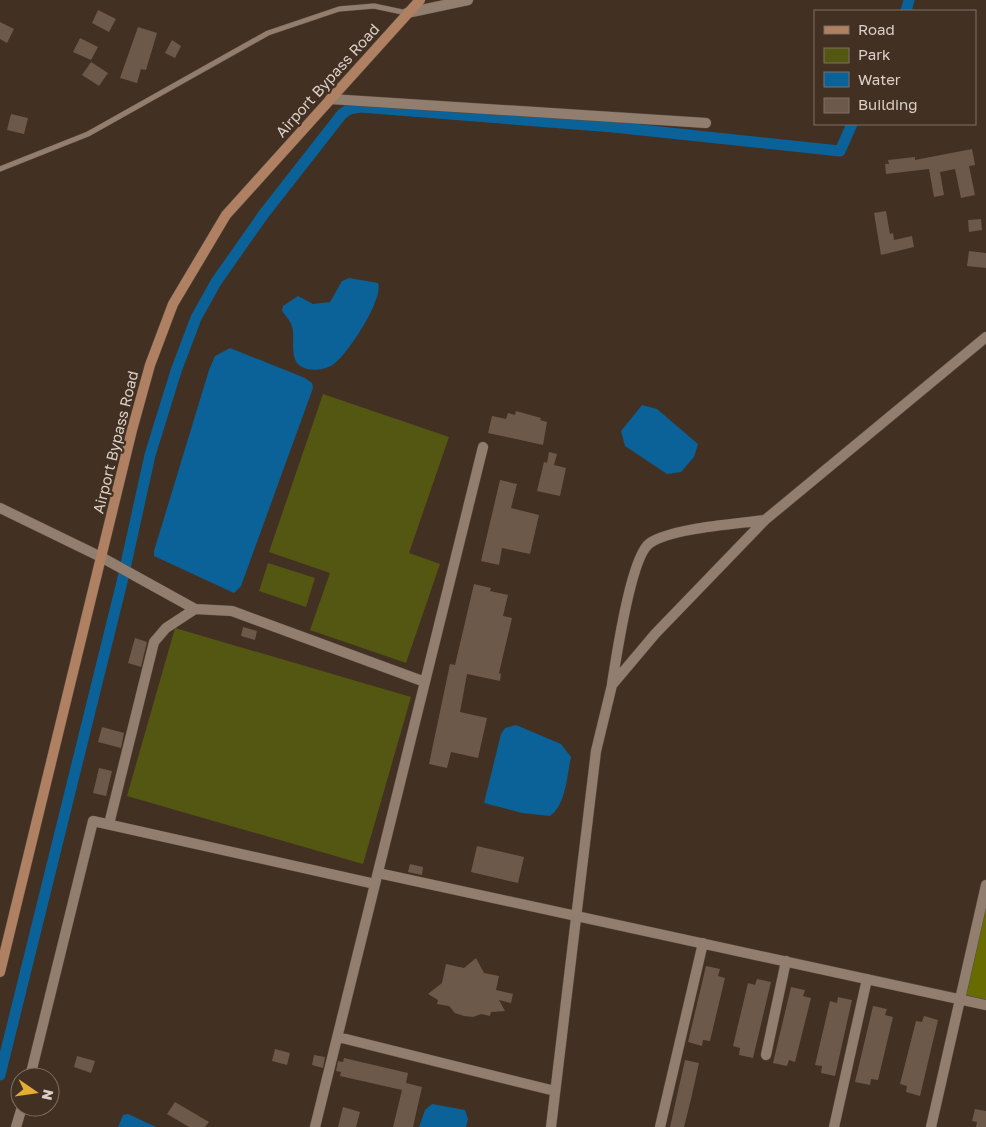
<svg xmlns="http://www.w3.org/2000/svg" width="986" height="1127" viewBox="0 0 986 1127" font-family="'Golos Text',sans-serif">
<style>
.green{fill:#545712}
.forest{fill:#686c00}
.water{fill:#0a6298}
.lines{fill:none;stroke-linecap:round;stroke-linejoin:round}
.canal{stroke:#0a6298;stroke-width:11}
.building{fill:#6c594a}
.lane-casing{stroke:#5a4c40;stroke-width:6}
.street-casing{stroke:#5a4c40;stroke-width:11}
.secondary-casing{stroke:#5a4c40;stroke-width:11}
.lane{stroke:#927e6f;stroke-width:5}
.street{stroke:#927e6f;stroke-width:10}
.secondary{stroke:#b08063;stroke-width:10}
.labels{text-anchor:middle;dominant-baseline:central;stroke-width:4.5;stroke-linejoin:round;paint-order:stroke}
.street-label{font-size:15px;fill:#dbd0c8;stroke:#423023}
</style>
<rect width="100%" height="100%" fill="#423023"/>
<path class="green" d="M 323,394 L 449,437 L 409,553 L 440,564 L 406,663 L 310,630 L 330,573 L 269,552 Z
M 268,563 L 315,578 L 306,607 L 259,591 Z
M 175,628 L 411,697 L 363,864 L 127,796 Z"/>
<path class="forest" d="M 986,894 L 986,1005 L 960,999 Z"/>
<path class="water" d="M 349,278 L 378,283 C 384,299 348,353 335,363 C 327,370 311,372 302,367 C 287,359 297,336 291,324 C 289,319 285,315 282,311 L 283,306 L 298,296 L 313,304 L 330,302 L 342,281 Z
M 230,348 L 305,378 L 312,383 L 313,388 L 241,586 L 234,593 L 154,556 L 154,551 L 209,370 L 215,356 Z
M 642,405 L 657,409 L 698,444 L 694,457 L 681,472 L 667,474 L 625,446 L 621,431 Z
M 516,725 L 561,744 L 571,757 C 567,775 566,805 550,816 L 522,813 L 484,803 L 501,734 L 505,728 Z
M 432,1104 L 465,1110 L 468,1119 L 466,1127 L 419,1127 L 425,1110 Z
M 128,1114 L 156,1127 L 118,1127 L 123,1115 Z"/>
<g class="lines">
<path class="canal" d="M 906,11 L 909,0
M 0,1075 L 122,582 L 150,455 L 176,371 L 196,318 L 216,282 L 263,215 L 342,114 L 349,109 L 360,107 L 613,127 L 840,151 L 852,124"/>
</g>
<path class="building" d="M 98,10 L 116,19 L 109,32 L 92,23 Z
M 0,22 L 14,29 L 7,43 L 0,39 Z
M 138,27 L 157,33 L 146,70 L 141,69 L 137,83 L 120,78 Z
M 80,38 L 98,47 L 91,60 L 73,52 Z
M 172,40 L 181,46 L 175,58 L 165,53 Z
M 91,62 L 108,73 L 99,86 L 82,75 Z
M 11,114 L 28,118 L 24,134 L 7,130 Z
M 972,149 L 975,165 L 969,166 L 975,195 L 961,198 L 955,169 L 940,172 L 944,195 L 934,197 L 929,169 L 886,174 L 885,164 L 889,164 L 888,160 L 915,157 L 915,160 Z
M 886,211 L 890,234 L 893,233 L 894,240 L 912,236 L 914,247 L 881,255 L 874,213 Z
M 981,219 L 982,230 L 969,232 L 968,220 Z
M 969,251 L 986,253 L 986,268 L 967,266 Z
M 516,411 L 541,418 L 540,420 L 547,422 L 543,445 L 488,433 L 492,416 L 506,419 L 508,413 L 515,415 Z
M 549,452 L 557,454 L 554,465 L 566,468 L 560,496 L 537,491 L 544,462 L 547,463 Z
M 500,480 L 517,484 L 511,508 L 539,515 L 530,554 L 502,548 L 499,565 L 481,561 Z
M 474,584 L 491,588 L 490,591 L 508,595 L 503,616 L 512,618 L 499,673 L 501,674 L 500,681 L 467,674 L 460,712 L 487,718 L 478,758 L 451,752 L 447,768 L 429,764 L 450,664 L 455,665 Z
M 243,627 L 257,631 L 255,640 L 241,636 Z
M 135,638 L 147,642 L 141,667 L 128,663 Z
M 102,727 L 124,733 L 121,748 L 98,742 Z
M 99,768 L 112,771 L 106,796 L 93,793 Z
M 477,846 L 524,857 L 518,883 L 471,872 Z
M 410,864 L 423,867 L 422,875 L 408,872 Z
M 476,958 L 484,973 L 499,976 L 496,990 L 513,994 L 511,1003 L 499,1000 L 505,1011 L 491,1012 L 490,1016 L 481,1014 L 473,1017 L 464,1016 L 455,1013 L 449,1006 L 437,1004 L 438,1000 L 428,994 L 442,983 L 446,964 L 464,968 Z
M 706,966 L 720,969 L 718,976 L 725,978 L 710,1041 L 703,1040 L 702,1046 L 688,1042 Z
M 757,979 L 771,982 L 753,1058 L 739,1055 L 740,1048 L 733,1046 L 748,983 L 755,985 Z
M 791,987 L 805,990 L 803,996 L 811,998 L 795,1062 L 789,1060 L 787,1066 L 773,1063 Z
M 838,997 L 852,1000 L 835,1076 L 821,1073 L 822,1066 L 815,1065 L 830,1001 L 837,1003 Z
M 873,1006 L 887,1009 L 885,1015 L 893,1017 L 878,1080 L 871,1079 L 870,1085 L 855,1082 Z
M 924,1016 L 938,1020 L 920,1096 L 906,1092 L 907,1086 L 900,1084 L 916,1021 L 922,1022 Z
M 275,1049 L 290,1053 L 287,1065 L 272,1061 Z
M 314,1055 L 325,1057 L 323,1068 L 312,1065 Z
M 77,1056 L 95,1061 L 91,1073 L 74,1067 Z
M 344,1058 L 408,1073 L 406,1083 L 422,1087 L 413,1127 L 393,1127 L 402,1090 L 340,1076 L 341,1072 L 336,1071 L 338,1061 L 343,1062 Z
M 685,1060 L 699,1063 L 691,1099 L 684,1127 L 670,1127 Z
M 175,1102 L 209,1122 L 205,1127 L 189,1127 L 167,1114 Z
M 343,1107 L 360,1112 L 356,1127 L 338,1127 Z
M 975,1109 L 986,1111 L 986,1127 L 976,1127 L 977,1122 L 972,1121 Z"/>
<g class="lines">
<defs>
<path id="lane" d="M 0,169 L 88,134 L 268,33 L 339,9 L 374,6 L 407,13"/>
<path id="street" d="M 407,13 L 468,0
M 330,99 L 706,123
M 0,508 L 101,557 L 195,609
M 612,684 C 616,659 631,555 650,543 C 672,528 737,524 765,520
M 109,824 L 154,642 L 166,628 L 195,609 L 232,611 L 425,682
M 378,873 L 986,1005
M 338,1037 L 555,1091
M 766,1055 L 786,961
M 30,1077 L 93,821 L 375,884
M 16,1127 L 22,1107
M 315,1127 L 483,447
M 551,1127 L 596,751 L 612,685 L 655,634 L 765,520 L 986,337
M 660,1127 L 703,943
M 834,1127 L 867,979
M 931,1127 L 986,885"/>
<path id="secondary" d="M 0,972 L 132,430 L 150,365 L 173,304 L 226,215 L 420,0"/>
</defs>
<use href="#lane" class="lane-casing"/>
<use href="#street" class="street-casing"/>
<use href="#secondary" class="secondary-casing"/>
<use href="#lane" class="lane"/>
<use href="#street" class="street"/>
<use href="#secondary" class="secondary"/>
</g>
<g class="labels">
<g class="street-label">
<text transform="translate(327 80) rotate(-48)">Airport Bypass Road</text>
<text transform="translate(115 442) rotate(-76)">Airport Bypass Road</text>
</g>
</g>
<rect x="814" y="10" width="162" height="115" fill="#423023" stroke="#7f7065"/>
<rect x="824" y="26" width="25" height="8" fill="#b08063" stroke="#7f7065"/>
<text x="858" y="35" font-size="15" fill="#dbd0c8">Road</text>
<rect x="824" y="48" width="25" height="15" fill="#545712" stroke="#7f7065"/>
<text x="858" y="60" font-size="15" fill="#dbd0c8">Park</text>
<rect x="824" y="72" width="25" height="15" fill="#0a6298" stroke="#7f7065"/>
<text x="858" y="85" font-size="15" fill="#dbd0c8">Water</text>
<rect x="824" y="98" width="25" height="15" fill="#6c594a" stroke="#7f7065"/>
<text x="858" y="110" font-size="15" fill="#dbd0c8">Building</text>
<g transform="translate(35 1092) rotate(103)"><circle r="24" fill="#423023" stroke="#7f7065"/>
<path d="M0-4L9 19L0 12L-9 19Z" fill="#e4ae35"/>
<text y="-8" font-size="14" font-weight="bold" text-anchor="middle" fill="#dbd0c8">N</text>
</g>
</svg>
